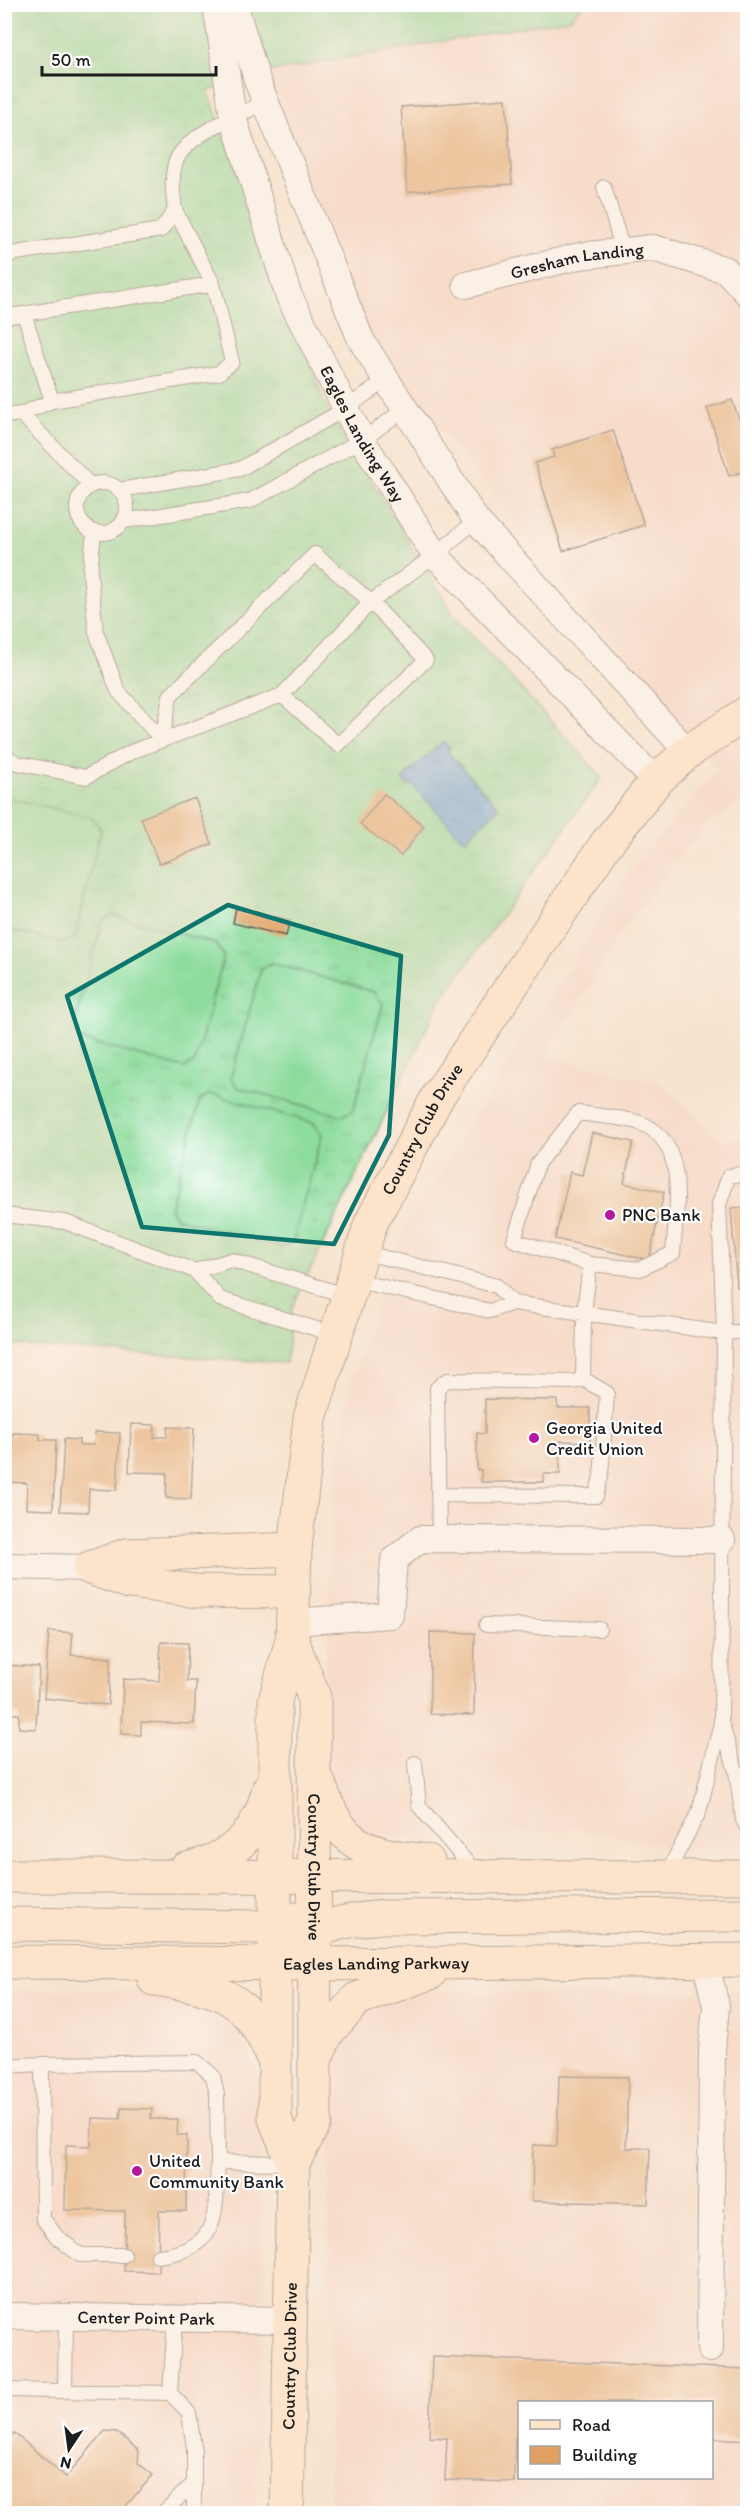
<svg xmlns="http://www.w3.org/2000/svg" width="752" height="2518" viewBox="0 0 752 2518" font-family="Itim,sans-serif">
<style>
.built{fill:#f6d2c3;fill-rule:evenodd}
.grass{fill:url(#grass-tufts);stroke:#547c5c;stroke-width:1.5}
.pitch{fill:#8ddc9c;stroke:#547c5c;stroke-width:1.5}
.water{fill:url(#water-ripples);stroke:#41607a;stroke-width:1.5}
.building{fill:#dfa062}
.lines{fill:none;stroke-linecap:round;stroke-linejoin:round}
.lane-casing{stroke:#69625b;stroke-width:16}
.street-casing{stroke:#69625b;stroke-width:28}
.secondary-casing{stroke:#69625b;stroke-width:35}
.lane{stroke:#fff;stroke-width:14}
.street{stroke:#fff;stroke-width:26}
.secondary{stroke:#ffe4c6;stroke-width:33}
.marked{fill:none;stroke:#0f766e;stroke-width:4.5;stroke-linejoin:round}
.poi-dot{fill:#b5179e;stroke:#fff;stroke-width:2}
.labels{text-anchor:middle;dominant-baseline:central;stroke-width:4.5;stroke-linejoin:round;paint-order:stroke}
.street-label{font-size:18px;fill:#1c1c1c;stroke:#fff}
.poi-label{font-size:18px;fill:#1c1c1c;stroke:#fff;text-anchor:start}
</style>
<defs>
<pattern id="grass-tufts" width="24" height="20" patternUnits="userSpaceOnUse" patternTransform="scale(1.5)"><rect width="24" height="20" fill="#8ddc9c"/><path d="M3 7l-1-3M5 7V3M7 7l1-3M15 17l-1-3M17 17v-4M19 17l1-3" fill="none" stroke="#79bc86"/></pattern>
<pattern id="water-ripples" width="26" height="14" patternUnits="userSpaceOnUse" patternTransform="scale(1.5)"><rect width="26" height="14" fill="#66a3d7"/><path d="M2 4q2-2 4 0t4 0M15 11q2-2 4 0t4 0" fill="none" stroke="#5384ae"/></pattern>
</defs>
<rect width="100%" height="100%" fill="#fff"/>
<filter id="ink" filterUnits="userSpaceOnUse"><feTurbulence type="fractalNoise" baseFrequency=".0167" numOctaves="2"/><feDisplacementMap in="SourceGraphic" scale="12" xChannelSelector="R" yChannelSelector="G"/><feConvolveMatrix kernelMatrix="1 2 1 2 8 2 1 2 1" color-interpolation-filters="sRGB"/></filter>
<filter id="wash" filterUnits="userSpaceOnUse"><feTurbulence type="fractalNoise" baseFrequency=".008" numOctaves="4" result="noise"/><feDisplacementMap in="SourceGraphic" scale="24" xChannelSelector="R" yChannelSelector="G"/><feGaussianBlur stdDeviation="1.35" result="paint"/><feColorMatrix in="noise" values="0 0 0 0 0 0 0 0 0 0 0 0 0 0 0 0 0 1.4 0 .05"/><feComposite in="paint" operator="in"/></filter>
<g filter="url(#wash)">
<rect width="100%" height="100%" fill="#f7e4cf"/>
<path class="built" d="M 583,5 L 747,5 L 747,796 L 705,827 L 630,919 L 545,1057 L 661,1083 L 723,1141 L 747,1138 L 747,1848 L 666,1846 L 572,1829 L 430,1841 L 371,1835 L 334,1803 L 325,1684 L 333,1500 L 350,1385 L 404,1229 L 631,868 L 717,770 L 353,321 L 261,73 L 570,19 Z
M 4,1990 L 182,1990 L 230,2011 L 259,2076 L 263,2278 L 255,2513 L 5,2513 Z
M 378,1991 L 607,1993 L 747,1991 L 747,2513 L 330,2513 L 329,2047 ZM 520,2402 L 712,2402 L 712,2478 L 520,2478 Z"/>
<path class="grass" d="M 4,5 L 583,5 L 570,19 L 261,73 L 208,91 L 327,409 L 455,617 L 602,777 L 439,1003 L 292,1308 L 286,1363 L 5,1345 Z"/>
<path class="pitch" d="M 4,797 L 91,817 L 101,829 L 75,937 L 64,943 L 5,929 Z
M 112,915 L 216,944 L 224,956 L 195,1062 L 184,1068 L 79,1039 L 72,1030 L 102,922 Z
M 271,963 L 374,992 L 383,1004 L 353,1110 L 342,1116 L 237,1087 L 231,1077 L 261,970 Z
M 210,1094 L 314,1123 L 322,1135 L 293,1241 L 282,1247 L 177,1218 L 170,1208 L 200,1100 Z"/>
<path class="water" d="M 443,741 L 450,748 L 447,751 L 499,808 L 464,840 L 411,784 L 408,786 L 402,779 Z"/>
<g id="blocks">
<path class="building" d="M 506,99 L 512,184 L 407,192 L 401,107 Z
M 732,400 L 743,430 L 748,429 L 748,470 L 729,476 L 707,408 Z
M 613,430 L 644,525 L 563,551 L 535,463 L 554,457 L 552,450 Z
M 384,794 L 424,826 L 401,856 L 360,824 Z
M 195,798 L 212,844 L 159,864 L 141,818 Z
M 236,908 L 290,920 L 286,936 L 233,923 Z
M 592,1133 L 633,1142 L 624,1183 L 664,1192 L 649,1260 L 555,1239 L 570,1172 L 582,1175 Z
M 748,1207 L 748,1287 L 737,1287 L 731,1208 Z
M 485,1399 L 557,1400 L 558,1408 L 590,1408 L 590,1442 L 560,1441 L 560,1474 L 544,1474 L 544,1482 L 481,1482 L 481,1470 L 477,1470 L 477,1433 L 485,1434 Z
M 131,1424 L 155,1425 L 154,1437 L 167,1437 L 168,1427 L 194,1428 L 191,1499 L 166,1498 L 167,1473 L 129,1472 Z
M 95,1432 L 120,1433 L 117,1490 L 89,1489 L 88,1512 L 60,1511 L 64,1439 L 79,1440 L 79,1445 L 94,1445 Z
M 13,1433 L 40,1434 L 40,1440 L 56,1440 L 53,1510 L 26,1509 L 27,1483 L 4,1482 L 4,1436 L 13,1436 Z
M 49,1631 L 73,1633 L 71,1655 L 111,1658 L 108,1705 L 44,1698 Z
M 430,1632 L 475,1633 L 474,1715 L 430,1714 Z
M 161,1642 L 188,1643 L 187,1681 L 196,1681 L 194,1724 L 141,1722 L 141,1735 L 121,1734 L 123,1679 L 159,1681 Z
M 4,1665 L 39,1667 L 36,1729 L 19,1728 L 19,1714 L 4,1714 Z
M 559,2076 L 628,2077 L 626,2148 L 650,2148 L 648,2204 L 532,2201 L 533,2145 L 557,2146 Z
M 121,2108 L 152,2109 L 151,2119 L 178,2119 L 177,2135 L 187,2135 L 186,2211 L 159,2211 L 158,2272 L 124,2271 L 125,2211 L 65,2210 L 66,2145 L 91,2146 L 92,2118 L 120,2119 Z
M 432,2357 L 748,2369 L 748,2440 L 712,2438 L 712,2402 L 520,2402 L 520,2438 L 515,2438 L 514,2482 L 445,2480 L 447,2438 L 429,2437 Z
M 105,2431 L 117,2432 L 139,2451 L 138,2463 L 153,2475 L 119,2514 L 4,2513 L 4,2444 L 14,2433 L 66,2477 Z"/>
</g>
</g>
<g filter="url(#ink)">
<use href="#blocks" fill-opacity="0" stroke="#69625b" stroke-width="1.5"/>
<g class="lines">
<defs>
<path id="lane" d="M 604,187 L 623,251
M 175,210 L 213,284
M 4,255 L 161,230 L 175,210 C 173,194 171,179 175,164 C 182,136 242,113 266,103
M 24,314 L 52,401
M 4,317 L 213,284 L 232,362 L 219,373 L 52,401 L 21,414
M 4,416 L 21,414 L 91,486
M77 508a25 25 0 1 1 50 0a25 25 0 1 1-50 0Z
M 120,490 L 240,469 L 345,409 L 386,380
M 124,521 L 250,501 L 362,440 L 405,409
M 94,532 L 90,573 L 96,632 L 118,691 L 162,740 L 170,696 L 315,554 L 371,602 L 282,695
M 4,755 L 17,763 L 86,777 L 131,752 L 282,695 L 338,745 L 426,660 L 371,602 L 435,555 L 476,520
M 578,1113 C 596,1116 627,1117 643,1124 C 689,1144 676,1213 673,1253 L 640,1269 L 590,1264 L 514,1240 L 538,1163 Z
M 4,1215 L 65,1222 L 195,1271 L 220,1299 L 336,1335
M 362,1252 L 497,1286 L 513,1303
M 195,1271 L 231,1260 L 348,1296
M 353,1280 L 490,1311 L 513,1303 L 724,1333 L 719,1204 L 729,1176 L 748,1173
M 438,1495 L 596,1496 L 601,1476 L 607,1393 L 583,1379
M 439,1538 L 437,1388 L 447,1380 L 573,1382 L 583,1379 L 584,1313 L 590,1264
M 486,1625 L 599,1629
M 722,1725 L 736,1771 L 743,1820 L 748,1830
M 415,1763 L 419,1806 L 470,1866
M 666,1875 L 699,1812 L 721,1723 L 724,1333 L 748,1331
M 4,2066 L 42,2064
M 124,2255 L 80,2255 L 57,2237 L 43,2219 L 42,2064 L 197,2062 L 213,2076 L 217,2095 L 218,2162 L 291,2163
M 158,2256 C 221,2249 215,2215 218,2162
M 4,2390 L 170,2393 L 175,2319
M 65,2391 L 66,2318
M 170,2393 L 189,2413 L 194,2448 L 194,2514
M 162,2514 L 194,2483"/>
<g id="street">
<path id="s1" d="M 216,4 L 233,117 L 288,294 L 362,440 L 435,555 L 656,781"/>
<path d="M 234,4 L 258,83 L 361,340 L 476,520 L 688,752"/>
<path id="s2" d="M 466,285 L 579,256 L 653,248 L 726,270 L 748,294"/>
<path d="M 4,1566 L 90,1568"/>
<path d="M 293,1622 L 390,1615 L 394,1560 L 420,1539 L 722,1540"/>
<path d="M 705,1960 L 716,2006 L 712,2050 L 710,2349"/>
<path id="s3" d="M 4,2316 L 289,2320"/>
</g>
<g id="secondary">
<path d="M 90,1568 L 126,1555 L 295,1549"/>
<path d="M 90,1568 L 129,1582 L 196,1591 L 293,1592"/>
<path id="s4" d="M 292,1640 L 314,1697 L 315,2122 L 293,2163"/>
<path d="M 319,1783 C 341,1848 363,1853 428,1861"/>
<path d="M 186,1869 C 232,1859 258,1835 269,1788"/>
<path d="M 4,1876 L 748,1877"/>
<path d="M 4,1924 L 274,1927 L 295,1919"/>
<path d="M 299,1944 C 325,1922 350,1920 384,1917 L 748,1915"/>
<path id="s5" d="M 4,1962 L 314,1964 L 748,1960"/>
<path d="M 154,1979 C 217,1988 246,1993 272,2056"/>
<path d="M 315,2060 L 327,2033 L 357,1999 L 430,1973"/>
<path id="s6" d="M 287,2514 L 293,2163 L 275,2119 L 275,1701 L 292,1640 L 295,1549 L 310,1418 L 371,1223 L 438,1096 L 606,844 L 656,781 L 688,752 L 748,712"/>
</g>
</defs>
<use href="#lane" class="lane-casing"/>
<use href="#street" class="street-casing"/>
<use href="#secondary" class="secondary-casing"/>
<use href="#lane" class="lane"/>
<use href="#street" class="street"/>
<use href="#secondary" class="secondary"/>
</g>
</g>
<path d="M0 0H752V2518H0ZM 228,905 L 401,956 L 389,1135 L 334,1244 L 142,1227 L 67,996 Z" fill="#f7e4cf" fill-opacity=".55" fill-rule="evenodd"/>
<path class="marked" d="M 228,905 L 401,956 L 389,1135 L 334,1244 L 142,1227 L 67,996 Z"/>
<g class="poi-dot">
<circle cx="610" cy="1215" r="6"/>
<circle cx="534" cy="1438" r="6"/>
<circle cx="137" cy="2171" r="6"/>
</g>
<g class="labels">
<g class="street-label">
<text stroke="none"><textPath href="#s2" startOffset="114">Gresham Landing</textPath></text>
<text stroke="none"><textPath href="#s1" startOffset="458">Eagles Landing Way</textPath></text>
<text stroke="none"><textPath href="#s6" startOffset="1414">Country Club Drive</textPath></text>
<text stroke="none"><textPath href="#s4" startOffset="231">Country Club Drive</textPath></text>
<text stroke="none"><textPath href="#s5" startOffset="372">Eagles Landing Parkway</textPath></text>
<text stroke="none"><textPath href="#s3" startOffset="142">Center Point Park</textPath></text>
<text stroke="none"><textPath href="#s6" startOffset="158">Country Club Drive</textPath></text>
</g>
<g class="poi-label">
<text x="622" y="1215">PNC Bank</text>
<text x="546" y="1428">Georgia United<tspan x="546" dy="21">Credit Union</tspan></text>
<text x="149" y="2161">United<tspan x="149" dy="21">Community Bank</tspan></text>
</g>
</g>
<rect width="752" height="2518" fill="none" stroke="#fff" stroke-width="24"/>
<rect x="518" y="2401" width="195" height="78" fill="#ffffff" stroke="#a4a4a4" stroke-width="1.5"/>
<rect x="530" y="2420" width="30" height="9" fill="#ffe4c6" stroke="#a4a4a4" stroke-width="1.5"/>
<text x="572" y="2431" font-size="18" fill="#1c1c1c">Road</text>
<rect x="530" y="2446" width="30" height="18" fill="#dfa062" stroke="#a4a4a4" stroke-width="1.5"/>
<text x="572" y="2461" font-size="18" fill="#1c1c1c">Building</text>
<g transform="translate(69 2449) rotate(193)" stroke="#ffffff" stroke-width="4.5" paint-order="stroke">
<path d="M0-4.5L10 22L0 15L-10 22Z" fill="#1c1c1c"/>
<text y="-9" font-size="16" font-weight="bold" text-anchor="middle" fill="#1c1c1c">N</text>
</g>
<path d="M42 66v9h174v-9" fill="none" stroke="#1c1c1c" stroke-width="3"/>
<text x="51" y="66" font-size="18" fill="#1c1c1c" stroke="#ffffff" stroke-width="4.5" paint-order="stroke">50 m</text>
</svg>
